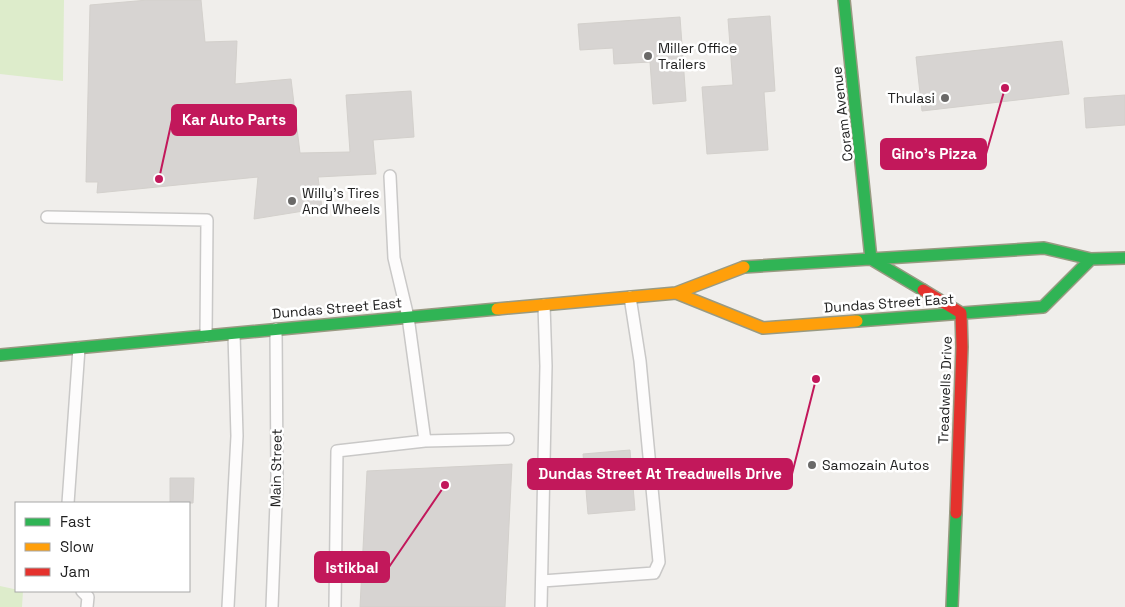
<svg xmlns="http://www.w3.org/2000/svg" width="1125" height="607" viewBox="0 0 1125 607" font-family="'Space Grotesk',sans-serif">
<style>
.grass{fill:#ddeccb}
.building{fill:#d7d4d2;stroke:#d3d0cc}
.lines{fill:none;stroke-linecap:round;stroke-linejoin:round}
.lane-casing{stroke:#c9c8c7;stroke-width:14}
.fast-casing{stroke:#999a82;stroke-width:14}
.slow-casing{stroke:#999a82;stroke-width:14}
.jam-casing{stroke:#999a82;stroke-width:14}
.lane{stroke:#fdfcfc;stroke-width:11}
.fast{stroke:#30b455;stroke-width:11}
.slow{stroke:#ff9f0a;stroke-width:11}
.jam{stroke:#e5322d;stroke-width:11}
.poi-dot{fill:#6a6968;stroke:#fff;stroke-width:2}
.labels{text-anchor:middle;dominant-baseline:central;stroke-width:5;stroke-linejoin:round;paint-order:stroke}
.poi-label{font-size:14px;fill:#222;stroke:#fff;text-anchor:start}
.street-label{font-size:14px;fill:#222;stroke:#fff}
.leader{fill:none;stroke:#c2185b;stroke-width:2}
.callout-dot{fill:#c2185b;stroke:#fff;stroke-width:2}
.callout{fill:#c2185b;stroke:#c2185b;stroke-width:2}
.callout-label{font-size:15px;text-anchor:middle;font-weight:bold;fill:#fff}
</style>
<rect width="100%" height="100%" fill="#f0eeeb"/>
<path class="grass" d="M 0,0 L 64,0 L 63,81 L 0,74 Z
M 0,586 L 23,591 L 22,607 L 0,607 Z"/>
<path class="building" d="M 148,0 L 201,0 L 205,42 L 237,41 L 235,84 L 291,79 L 300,153 L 350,152 L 346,95 L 411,91 L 414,137 L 373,140 L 376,174 L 318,177 L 322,208 L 254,219 L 258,177 L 97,193 L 98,182 L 86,182 L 90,5 Z
M 770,16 L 775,91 L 764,92 L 768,150 L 707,154 L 702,87 L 733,85 L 728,19 Z
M 680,17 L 686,101 L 653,104 L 650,62 L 614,64 L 613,48 L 580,50 L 578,24 Z
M 1062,41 L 1069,94 L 922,111 L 916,57 Z
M 1125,95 L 1125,125 L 1086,128 L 1084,98 Z
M 630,450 L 635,510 L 588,514 L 583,454 Z
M 512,464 L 505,607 L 360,607 L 367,471 Z
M 170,478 L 194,478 L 193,503 L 170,503 Z"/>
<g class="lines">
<defs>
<path id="lane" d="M 47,217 L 207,220 L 206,336
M 425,441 L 508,439
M 68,503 L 79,348
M 542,581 L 654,573 L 659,562 L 640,361 L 630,297
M 82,591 L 88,597 L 87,607
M 228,607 L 237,436 L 234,334
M 272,607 L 277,477 L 276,329
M 335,607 L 337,451 L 425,441 L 408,317 L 394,258 L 390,176
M 541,607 L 546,366 L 544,305"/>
<path id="fast" d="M 844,0 L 871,259 L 923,290
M 744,267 L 1044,248 L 1091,259 L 1125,258
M 857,321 L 1043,307 L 1091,259
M 0,355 L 497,309
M 952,607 L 956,513"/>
<path id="slow" d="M 676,293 L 763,328 L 857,321
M 497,309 L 676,293 L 744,267"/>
<path id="jam" d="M 923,290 L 961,313 L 962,347 L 956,513"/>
</defs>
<use href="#lane" class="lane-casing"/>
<use href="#fast" class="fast-casing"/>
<use href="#slow" class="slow-casing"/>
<use href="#jam" class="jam-casing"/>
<use href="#lane" class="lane"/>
<use href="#fast" class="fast"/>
<use href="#slow" class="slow"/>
<use href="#jam" class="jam"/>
</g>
<g class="poi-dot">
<circle cx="648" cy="56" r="5"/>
<circle cx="945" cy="98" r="5"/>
<circle cx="292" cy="201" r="5"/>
<circle cx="812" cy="465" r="5"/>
</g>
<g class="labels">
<g class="poi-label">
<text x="658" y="48">Miller Office<tspan x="658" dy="16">Trailers</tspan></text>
<text x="935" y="98" text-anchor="end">Thulasi</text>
<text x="302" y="193">Willy’s Tires<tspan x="302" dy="16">And Wheels</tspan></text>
<text x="822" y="465">Samozain Autos</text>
</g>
<g class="street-label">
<text transform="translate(842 114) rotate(-97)">Coram Avenue</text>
<text transform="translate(889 303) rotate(-4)">Dundas Street East</text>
<text transform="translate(337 308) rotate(-5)">Dundas Street East</text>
<text transform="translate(945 390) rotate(-88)">Treadwells Drive</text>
<text transform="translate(276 468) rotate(-89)">Main Street</text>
</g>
</g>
<path class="leader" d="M159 179L172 120M1005 88L986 154M816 379L792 474M445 485L389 567"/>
<g class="callout-dot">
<circle cx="159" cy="179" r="5"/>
<circle cx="1005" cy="88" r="5"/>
<circle cx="816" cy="379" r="5"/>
<circle cx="445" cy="485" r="5"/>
</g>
<g class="callout">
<rect x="172" y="105" width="124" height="30" rx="5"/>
<rect x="881" y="139" width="105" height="30" rx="5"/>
<rect x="528" y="459" width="264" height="30" rx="5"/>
<rect x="315" y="552" width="74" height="30" rx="5"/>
</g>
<g class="callout-label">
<text x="234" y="125">Kar Auto Parts</text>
<text x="934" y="159">Gino's Pizza</text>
<text x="660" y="479">Dundas Street At Treadwells Drive</text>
<text x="352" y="573">Istikbal</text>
</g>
<rect x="15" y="502" width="175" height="90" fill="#ffffff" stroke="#a7a7a7"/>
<rect x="25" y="518" width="25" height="8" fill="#30b455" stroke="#a7a7a7"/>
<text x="60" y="527" font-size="15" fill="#222222">Fast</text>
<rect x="25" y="543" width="25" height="8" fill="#ff9f0a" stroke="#a7a7a7"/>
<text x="60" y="552" font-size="15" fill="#222222">Slow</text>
<rect x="25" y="568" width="25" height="8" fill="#e5322d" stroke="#a7a7a7"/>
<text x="60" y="577" font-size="15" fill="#222222">Jam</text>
</svg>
